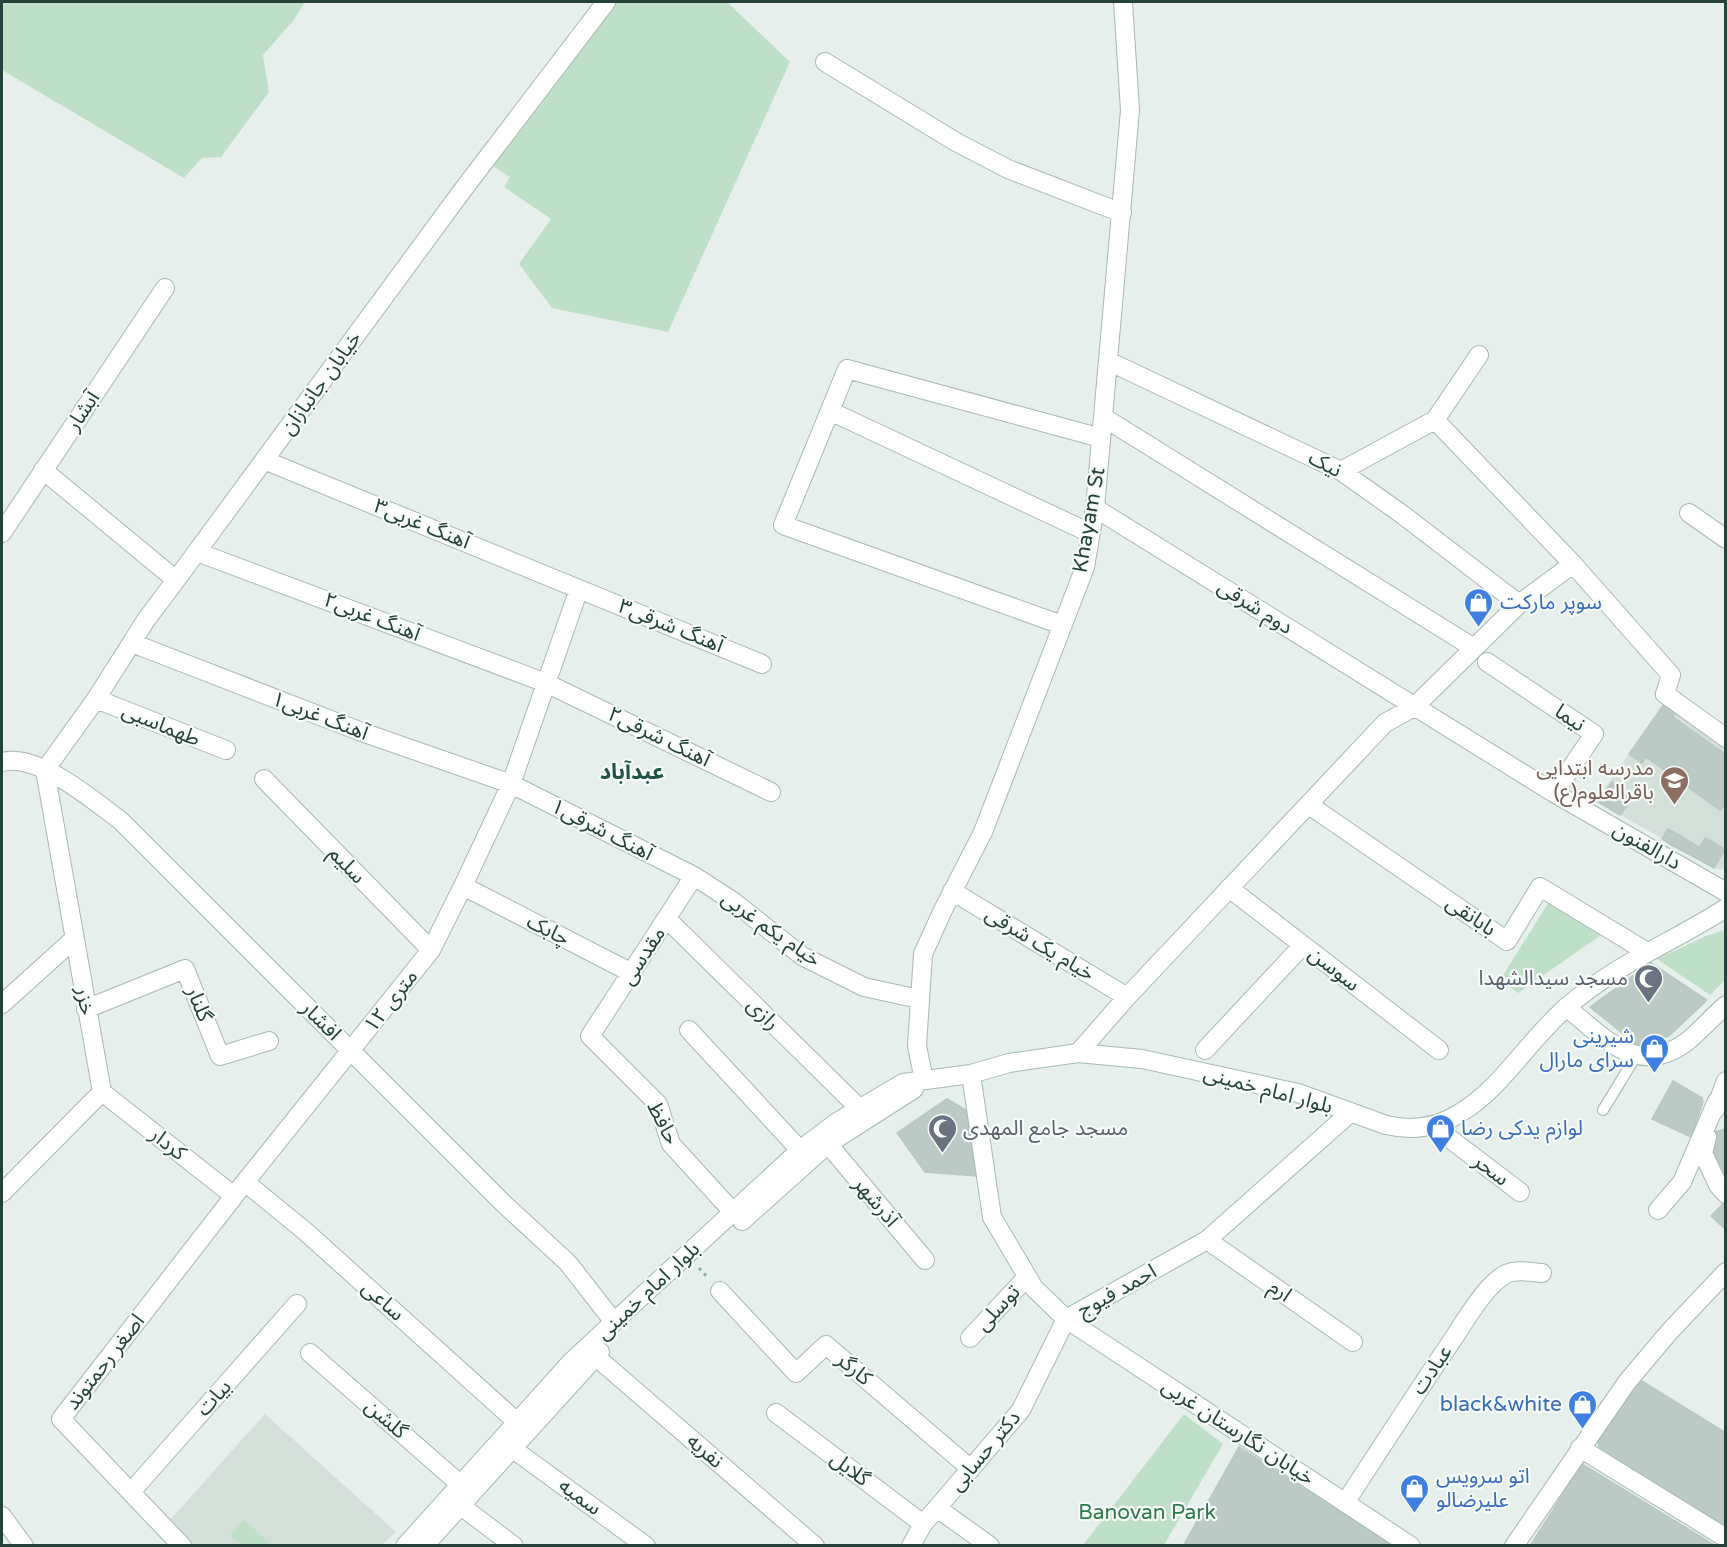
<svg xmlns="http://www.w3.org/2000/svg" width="1727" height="1547" viewBox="0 0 1727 1547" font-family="'Varela Round','Noto Sans Arabic',sans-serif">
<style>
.built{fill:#d4dfda}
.green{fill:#bfe0c8}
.building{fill:#bbcac4;stroke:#b8c9c2;stroke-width:1.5}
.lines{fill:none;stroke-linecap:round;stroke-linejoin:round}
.lane-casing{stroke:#a8b8b2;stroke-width:12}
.street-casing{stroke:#a8b8b2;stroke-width:20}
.secondary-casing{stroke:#a4bbb3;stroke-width:20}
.path{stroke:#86b3a5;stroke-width:3;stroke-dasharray:3 4.5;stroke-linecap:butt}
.lane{stroke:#fff;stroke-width:10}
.street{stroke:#fff;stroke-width:18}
.secondary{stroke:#fff;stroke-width:18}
.labels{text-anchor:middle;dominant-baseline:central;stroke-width:4.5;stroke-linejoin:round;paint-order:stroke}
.street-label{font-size:21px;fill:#24423a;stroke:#f7fbf9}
.shop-label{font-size:21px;fill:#366cbe;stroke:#f7fbf9;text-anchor:start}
.education-label{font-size:21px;fill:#785e54;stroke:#f7fbf9;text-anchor:end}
.worship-label{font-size:21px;fill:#5b616d;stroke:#f7fbf9;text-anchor:end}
.park-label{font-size:21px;fill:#2d7a4b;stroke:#f7fbf9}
.neighbourhood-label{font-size:22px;font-weight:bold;fill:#1f5548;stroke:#f7fbf9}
</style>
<rect width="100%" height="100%" fill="#e6efeb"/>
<path class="built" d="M 1664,704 L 1725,748 L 1725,867 L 1722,869 L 1716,869 L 1596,801 Z
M 265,1414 L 396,1532 L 382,1545 L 192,1546 L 169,1521 Z"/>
<path class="green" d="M 2,2 L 305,2 L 293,21 L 263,55 L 269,92 L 221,157 L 202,158 L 184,178 L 2,70 Z
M 614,2 L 727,2 L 790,62 L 668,332 L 552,308 L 519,264 L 551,219 L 504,187 L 510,177 L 491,165 Z
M 1549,902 L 1601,935 L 1518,993 L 1500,980 Z
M 1725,930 L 1725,980 L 1710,995 L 1657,959 L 1706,936 Z
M 1184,1414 L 1223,1444 L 1164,1545 L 1083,1545 Z
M 244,1520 L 272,1545 L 242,1545 L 230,1535 Z"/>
<path class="building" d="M 1664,704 L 1676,712 L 1642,763 L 1629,754 Z
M 1673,717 L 1726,755 L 1726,802 L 1720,810 L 1646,757 Z
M 1685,733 L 1695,740 L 1690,748 L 1680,741 Z
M 1612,782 L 1634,797 L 1620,815 L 1598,802 Z
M 1668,829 L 1677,834 L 1671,845 L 1662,839 Z
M 1677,834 L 1699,847 L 1694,857 L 1671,845 Z
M 1705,838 L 1725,849 L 1714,868 L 1694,857 Z
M 1651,963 L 1707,1000 L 1670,1035 L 1651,1045 L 1636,1046 L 1622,1041 L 1627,1037 L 1590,1007 Z
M 1673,1081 L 1702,1098 L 1703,1102 L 1691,1137 L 1652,1119 Z
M 947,1099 L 966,1110 L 976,1176 L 925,1172 L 897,1133 Z
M 1726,1129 L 1726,1181 L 1709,1152 L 1713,1132 Z
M 1724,1203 L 1726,1206 L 1726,1230 L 1711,1216 Z
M 1640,1380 L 1726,1433 L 1726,1527 L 1599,1447 L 1598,1442 Z
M 1239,1447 L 1394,1546 L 1183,1546 Z
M 1582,1464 L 1716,1546 L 1530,1546 Z"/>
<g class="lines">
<defs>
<path id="lane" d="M 1603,1110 L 1636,1056"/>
<path id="street" d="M 825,62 L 956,142 L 1008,169 L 1122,213
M 1108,361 L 1341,471 L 1403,515 L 1519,604
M 830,411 L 1090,533
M 1103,417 L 1474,648
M 1435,420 L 1573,564 L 1671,675 L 1665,694 L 1726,738
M 264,460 L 762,664
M 43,470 L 176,580
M 1341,471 L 1435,420 L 1479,355
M 1095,508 L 1554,793 L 1726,892
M 1689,513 L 1726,539
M 2,533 L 165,288
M 197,552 L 546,683 L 771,792
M 1062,625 L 783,525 L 847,369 L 1101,438
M 132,643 L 359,731 L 511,784 L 694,876 L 734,902 L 802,956 L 864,987 L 919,999
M 1487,662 L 1594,734 L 1554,793
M 96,699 L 226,750
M 2,762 C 37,752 94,801 121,821 L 503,1203 L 568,1263 L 614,1322
M 45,770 L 96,699 L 146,620 L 176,580 L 462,191 L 606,2
M 264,779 L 431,950
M 1309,805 L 1507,941 L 1540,887 L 1647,952
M 694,876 L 590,1036 L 658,1104 L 671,1144 L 733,1212
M 463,886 L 632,973
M 1229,888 L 1439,1050
M 952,891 L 1127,997
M 667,919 L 859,1108
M 2,1004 L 74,939
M 86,1009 L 185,969 L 220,1056 L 269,1041
M 689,1030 L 800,1150
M 1205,1050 L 1303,945
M 1078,1053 L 1127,997 L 1385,723 L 1414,707 L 1519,604 L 1573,564
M 924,1080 L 917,1046 L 923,954 L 943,910 L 983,832 L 1085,567 L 1095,508 L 1130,110 L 1123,2
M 102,1092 L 234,1196
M 1715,1110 L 1726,1081
M 1433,1126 L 1520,1192
M 1707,1137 L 1703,1153 L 1718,1185 L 1726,1194
M 828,1144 L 925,1260
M 245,1182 L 306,1232 L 518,1423
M 2,1193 L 102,1092 L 45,770
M 1658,1210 L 1682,1182 L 1717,1101
M 1207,1240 L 1353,1342
M 720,1291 L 796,1373 L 826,1345 L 971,1469
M 970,1338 L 1027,1277
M 310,1353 L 461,1485
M 595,1356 L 815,1546
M 776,1413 L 923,1524
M 1580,1448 L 1726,1538
M 513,1449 L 646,1546
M 131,1492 L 297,1304
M 1345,1503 C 1380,1449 1415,1395 1451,1342 C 1464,1323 1485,1285 1506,1274 C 1516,1269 1531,1272 1542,1273
M 461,1506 L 514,1546
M 937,1508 L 990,1546
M 2,1516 L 24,1546
M 182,1546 L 61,1419 L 245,1182 L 431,950 L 463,886 L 511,784 L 579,589
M 911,1546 L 923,1524 L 937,1508 L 1021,1410 L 1066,1319
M 1514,1546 L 1627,1382 L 1670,1331 L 1726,1272"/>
<path id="secondary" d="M 1566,1007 C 1605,1038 1639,1080 1689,1040 C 1702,1029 1713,1016 1726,1005
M 971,1074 L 992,1217 L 1034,1288 L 1066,1319 L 1411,1546
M 742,1221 L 828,1144 L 914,1089
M 1066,1319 L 1207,1240 L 1350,1113
M 405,1546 L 572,1361 L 614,1322 L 800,1150 L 837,1122 L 903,1083 L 971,1074 L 1009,1063 L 1078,1053 L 1142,1059 L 1298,1093 L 1386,1125 C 1412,1131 1437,1128 1460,1113 C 1502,1088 1530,1038 1567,1007 C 1614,965 1673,942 1726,908
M 424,1546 L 600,1352"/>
</defs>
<use href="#lane" class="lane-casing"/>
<use href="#street" class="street-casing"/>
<use href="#secondary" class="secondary-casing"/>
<path class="path" d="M 699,1268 L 708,1278"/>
<use href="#lane" class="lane"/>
<use href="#street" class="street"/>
<use href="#secondary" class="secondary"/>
</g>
<defs>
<symbol id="shop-pin" viewBox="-11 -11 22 30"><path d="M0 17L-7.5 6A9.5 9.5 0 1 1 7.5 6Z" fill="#3f7fe0" stroke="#f7fbf9"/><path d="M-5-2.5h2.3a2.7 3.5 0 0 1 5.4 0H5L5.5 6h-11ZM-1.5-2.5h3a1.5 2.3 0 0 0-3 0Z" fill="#fff"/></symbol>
<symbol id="school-pin" viewBox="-11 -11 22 30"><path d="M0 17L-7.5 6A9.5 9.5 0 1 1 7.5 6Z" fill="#8d6e63" stroke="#f7fbf9"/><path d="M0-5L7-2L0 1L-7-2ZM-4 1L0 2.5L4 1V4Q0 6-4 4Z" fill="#fff"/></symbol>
<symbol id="mosque-pin" viewBox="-11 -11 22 30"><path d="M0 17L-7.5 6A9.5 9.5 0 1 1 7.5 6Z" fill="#6b7280" stroke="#f7fbf9"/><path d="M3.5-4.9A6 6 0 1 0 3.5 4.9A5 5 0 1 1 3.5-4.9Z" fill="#fff"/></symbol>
</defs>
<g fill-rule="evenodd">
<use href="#shop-pin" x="1462" y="586" width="33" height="45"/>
<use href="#school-pin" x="1658" y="764" width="33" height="45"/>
<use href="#mosque-pin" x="1632" y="962" width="33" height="45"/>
<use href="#shop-pin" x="1638" y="1032" width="33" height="45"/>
<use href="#mosque-pin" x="926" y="1112" width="33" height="45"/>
<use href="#shop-pin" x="1424" y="1112" width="33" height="45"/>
<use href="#shop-pin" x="1566" y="1388" width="33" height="45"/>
<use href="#shop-pin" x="1398" y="1472" width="33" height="45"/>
</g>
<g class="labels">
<g class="street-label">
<text transform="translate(321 383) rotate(-54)">خیابان جانبازان</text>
<text transform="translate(83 411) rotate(-56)">آبشار</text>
<text transform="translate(1325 464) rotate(27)">نیک</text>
<text transform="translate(1089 520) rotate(-80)">Khayam St</text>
<text transform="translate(422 524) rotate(22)">آهنگ غربی۳</text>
<text transform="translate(1255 607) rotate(32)">دوم شرقی</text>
<text transform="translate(372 617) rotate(21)">آهنگ غربی۲</text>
<text transform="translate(671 626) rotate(22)">آهنگ شرقی۳</text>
<text transform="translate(320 716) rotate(21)">آهنگ غربی۱</text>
<text transform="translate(1570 718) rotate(34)">نیما</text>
<text transform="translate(161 725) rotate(22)">طهماسبی</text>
<text transform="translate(659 737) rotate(26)">آهنگ شرقی۲</text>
<text transform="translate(602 830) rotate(27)">آهنگ شرقی۱</text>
<text transform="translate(1647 846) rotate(30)">دارالفنون</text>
<text transform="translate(347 865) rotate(46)">سلیم</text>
<text transform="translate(1471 916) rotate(34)">بابانقی</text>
<text transform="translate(771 929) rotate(35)">خیام یکم غربی</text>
<text transform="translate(548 930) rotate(27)">چابک</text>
<text transform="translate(1040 944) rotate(31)">خیام یک شرقی</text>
<text transform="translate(643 956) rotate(-57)">مقدسی</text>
<text transform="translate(1334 969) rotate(38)">سوسن</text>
<text transform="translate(85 1001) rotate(80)">خزر</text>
<text transform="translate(391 1001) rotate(-52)">۱۲ متری</text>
<text transform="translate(199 1004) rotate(68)">گلنار</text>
<text transform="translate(763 1014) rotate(45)">رازی</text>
<text transform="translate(321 1021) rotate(45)">افشار</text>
<text transform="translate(1268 1090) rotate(15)">بلوار امام خمینی</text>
<text transform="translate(663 1123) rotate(63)">حافظ</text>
<text transform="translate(168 1144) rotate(38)">کردار</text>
<text transform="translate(1491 1170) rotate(37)">سحر</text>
<text transform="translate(876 1202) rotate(50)">آذرشهر</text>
<text transform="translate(648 1291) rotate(-43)">بلوار امام خمینی</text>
<text transform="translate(1117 1291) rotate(-29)">احمد فیوج</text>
<text transform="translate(1280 1291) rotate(35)">ارم</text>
<text transform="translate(383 1301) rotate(42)">ساعی</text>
<text transform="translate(998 1308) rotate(-47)">توسلی</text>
<text transform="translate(105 1362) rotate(-52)">اصغر رحمتوند</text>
<text transform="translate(854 1369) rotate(40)">کارگر</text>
<text transform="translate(1432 1370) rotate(-56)">عبادت</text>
<text transform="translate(214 1398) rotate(-48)">بیات</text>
<text transform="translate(386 1419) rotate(41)">گلشن</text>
<text transform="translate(1238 1432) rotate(33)">خیابان نگارستان غربی</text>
<text transform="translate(705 1451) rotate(41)">نفریه</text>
<text transform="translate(985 1451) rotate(-50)">دکتر حسابی</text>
<text transform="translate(850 1469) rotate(37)">گلایل</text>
<text transform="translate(580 1497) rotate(36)">سمیه</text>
</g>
<g class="shop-label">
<text x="1500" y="602">سوپر مارکت</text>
<text x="1634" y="1036" text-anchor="end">شیرینی<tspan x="1634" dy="24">سرای مارال</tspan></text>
<text x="1461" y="1128">لوازم یدکی رضا</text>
<text x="1562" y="1404" text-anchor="end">black&amp;white</text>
<text x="1436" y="1476">اتو سرویس<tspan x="1436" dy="24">علیرضالو</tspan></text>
</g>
<g class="education-label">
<text x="1654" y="768">مدرسه ابتدایی<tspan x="1654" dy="24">باقرالعلوم(ع)</tspan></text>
</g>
<g class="worship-label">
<text x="1628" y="978">مسجد سیدالشهدا</text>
<text x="963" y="1128" text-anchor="start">مسجد جامع المهدی</text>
</g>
<g class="park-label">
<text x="1147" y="1512">Banovan Park</text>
</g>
<g class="neighbourhood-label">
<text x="632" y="772">عبدآباد</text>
</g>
</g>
<rect width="1727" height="1547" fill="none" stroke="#24423a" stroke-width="6"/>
</svg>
